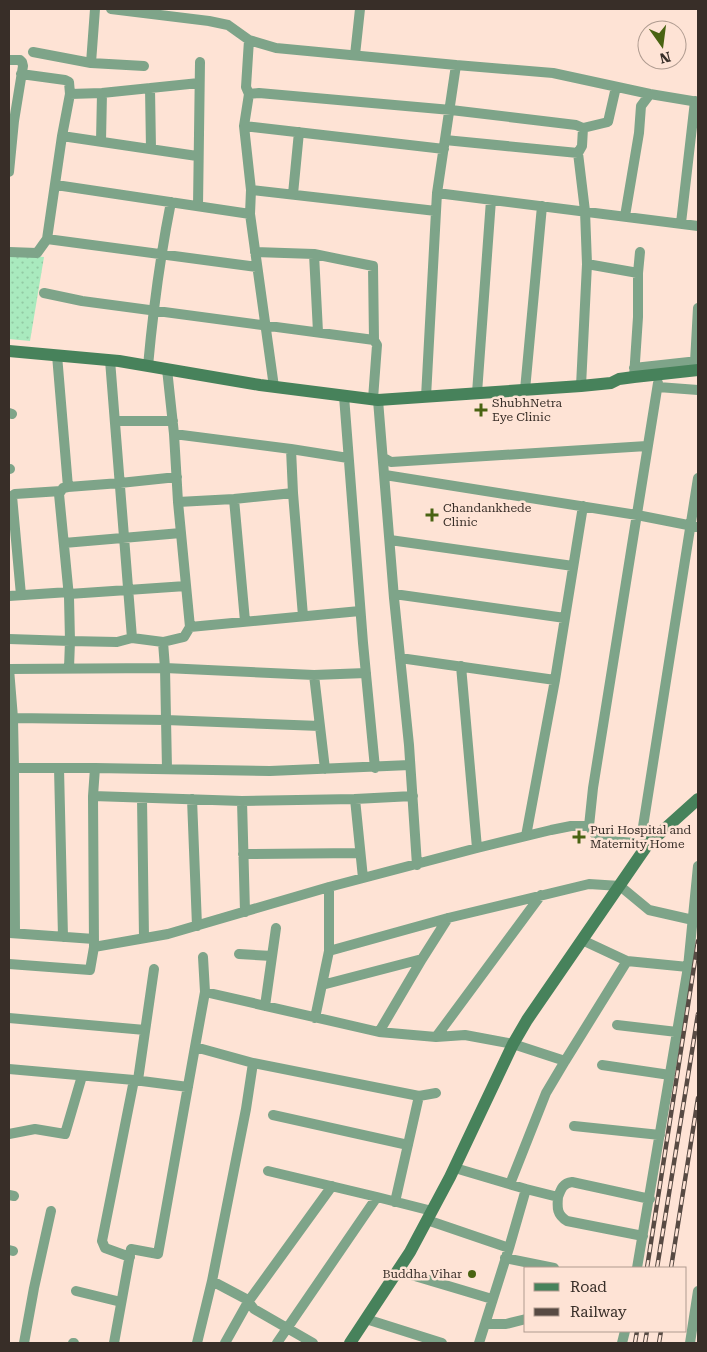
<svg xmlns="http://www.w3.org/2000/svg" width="707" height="1352" viewBox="0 0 707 1352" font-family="'Roboto Serif',serif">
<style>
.park{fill:url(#park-dots)}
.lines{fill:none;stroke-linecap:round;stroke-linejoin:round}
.street{stroke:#7ea489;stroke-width:10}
.secondary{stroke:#47825b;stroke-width:12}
.rail-casing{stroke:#574a43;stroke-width:4.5}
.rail{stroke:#fee3d5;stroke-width:2.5;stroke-dasharray:8;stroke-linecap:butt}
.poi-dot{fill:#496312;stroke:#fee3d5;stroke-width:2}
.labels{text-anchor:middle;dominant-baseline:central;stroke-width:5;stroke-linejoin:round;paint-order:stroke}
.poi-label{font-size:12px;fill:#382e28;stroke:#fee3d5;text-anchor:start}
</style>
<defs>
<pattern id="park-dots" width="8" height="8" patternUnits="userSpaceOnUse" patternTransform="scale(1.25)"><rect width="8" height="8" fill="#a9eabe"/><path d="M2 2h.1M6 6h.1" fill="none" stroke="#92c9a3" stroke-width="1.8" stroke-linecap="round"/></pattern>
</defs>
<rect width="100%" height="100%" fill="#fee3d5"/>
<path class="park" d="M 9,254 L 44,257 L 30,341 L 9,339 Z"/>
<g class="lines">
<path class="street" d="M 111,9 L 209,21 L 228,25 L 249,40 L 276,48 L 456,65
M 33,52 L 91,63 L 144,66
M 355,55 L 360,9
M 9,60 L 20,60 L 22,62 L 23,66 L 14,121 L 9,172
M 91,63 L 95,9
M 150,88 L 151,149
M 70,94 L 102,93 L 199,83
M 249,94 L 259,93 L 451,110 L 576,125 L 583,128 L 608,122 L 616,87
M 244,126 L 249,94 L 246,87 L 249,40
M 583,128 L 582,146 L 578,153 L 585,211 L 587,264 L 638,273
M 62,136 L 197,156
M 445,140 L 578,153
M 101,141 L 102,93
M 56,185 L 250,214
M 251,190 L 250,214 L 274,387
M 437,193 L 698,226
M 293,194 L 299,132
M 198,206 L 200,62
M 436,211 L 251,190 L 244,126 L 444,149
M 625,216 L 639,133 L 641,106 L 650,94
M 681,223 L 695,101
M 47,239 L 257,267
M 9,252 L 37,253 L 47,239 L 62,136 L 70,94 L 69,82 L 65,80 L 21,74
M 255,252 L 314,254 L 373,266 L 374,340
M 314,254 L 318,332
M 44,293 L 82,301 L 374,340 L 377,345 L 373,399
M 57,355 L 68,487
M 110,360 L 132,638 L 163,642
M 695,362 L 698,308
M 148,366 C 153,311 160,257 171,202
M 634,368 L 698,361
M 167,369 L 174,434
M 634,377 L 638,317 L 638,273 L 640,252
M 581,386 L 587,264
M 658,387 L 698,390
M 525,390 L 542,206
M 477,393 L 491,200
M 344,396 L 363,643 L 375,768
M 426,397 L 437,193 L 456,65 L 553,73 L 650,94 L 698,102
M 378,400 L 394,598 L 409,745 L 417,865
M 9,413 L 12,414
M 115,421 L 173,421
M 384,458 L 391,462 L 647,446
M 9,469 L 10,469
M 385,475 L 637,515 L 698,527
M 293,493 L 291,449 L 348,458
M 234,499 L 245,621
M 178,502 L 174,434 L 291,449
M 390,540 L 573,566
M 64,543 L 181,533
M 69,594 L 186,586
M 394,594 L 565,618
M 21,595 L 12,496 L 15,494 L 61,491
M 9,596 L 69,592
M 303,616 L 293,493 L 234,499 L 178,502 L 190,627 L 360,611
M 190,627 L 184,637 L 163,642 L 165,668 L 9,669 L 13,718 L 166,720 L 320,726
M 132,638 L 117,642 L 70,641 L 69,597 L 59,494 L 63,488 L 68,487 L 120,483 L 177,477
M 9,639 L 70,641 L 69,668
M 400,658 L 555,680
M 461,666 L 477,848
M 13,718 L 14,768 L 95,768
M 9,768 L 14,768 L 15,933
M 59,768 L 63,937
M 167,769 L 165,668 L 314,675
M 325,769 L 314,675 L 366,673
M 93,796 L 95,768 L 270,771 L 410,765
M 142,798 L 144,938
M 192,799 L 197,926
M 355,799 L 363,878
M 242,801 L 355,799 L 413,796
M 589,826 L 593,788 L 658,383
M 526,836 L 555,680 L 583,506
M 243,854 L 360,853
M 329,887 L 329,951
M 10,933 L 94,939
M 94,947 L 93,796 L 242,801 L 245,912
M 239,954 L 272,956
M 203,957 L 205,992
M 627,961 L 688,967 L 637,1268
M 9,964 L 90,970 L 94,947 L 168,934 L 329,887 L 477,848 L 551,830 L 571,826 L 589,826 L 596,836 L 610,841 L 648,844 L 642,833 L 698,478
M 688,967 L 698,866
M 322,985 L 422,959 L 448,918
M 265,1006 L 276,928
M 9,1018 L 145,1030
M 315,1018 L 329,951 L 448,918 L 589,884 L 620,886 L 649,910 L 693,920
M 617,1025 L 677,1032
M 379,1032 L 422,959
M 436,1037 L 541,895
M 195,1047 L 205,992 L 379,1032 L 436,1037 L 465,1035 L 513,1044 L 565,1061 L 546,1093 L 510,1184
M 565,1061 L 627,961 L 582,940
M 253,1063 L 419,1096 L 395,1202
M 602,1065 L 670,1075
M 9,1069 L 134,1080
M 138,1080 L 154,969
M 419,1096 L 436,1093
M 273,1115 L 408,1145
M 574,1126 L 660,1135
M 9,1134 L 35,1129 L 65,1134 L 82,1076
M 455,1168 L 526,1189 L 509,1248 L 479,1343
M 268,1171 L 377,1197
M 526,1189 L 558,1197 C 557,1208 557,1215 567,1221 L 643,1236
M 9,1195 L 14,1196
M 558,1197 C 561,1189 563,1183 572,1182 L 650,1199
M 427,1220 L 509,1248
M 9,1250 L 13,1251
M 130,1257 L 105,1248 L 102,1241 L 134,1080 L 188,1087
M 505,1258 L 554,1268
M 398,1271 L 492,1299
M 76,1291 L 121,1302
M 366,1319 L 442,1343
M 485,1324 L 506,1324 L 526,1319
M 24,1343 L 34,1288 L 51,1211
M 73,1343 L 74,1343
M 114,1343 L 131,1249 L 158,1254 L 195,1047 L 253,1063 L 246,1109 L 212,1281
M 197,1343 L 212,1281 L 246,1299 L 254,1309 L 313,1343
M 225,1343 L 248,1302 L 332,1186
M 277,1343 L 377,1197 L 432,1211
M 622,1343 L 625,1331
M 690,1343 L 698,1291"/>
<path class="secondary" d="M 9,351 L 119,361 L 260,385 L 378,400 L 581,386 L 611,383 L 619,379 L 634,377 L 698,370
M 350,1343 L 410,1252 L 450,1177 L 513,1044 L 527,1020 L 648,844 L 698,799"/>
<defs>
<path id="rail" d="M 647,1268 L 698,941
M 657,1268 L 698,1014
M 671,1268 L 698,1098
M 635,1343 L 637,1331
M 645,1343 L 647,1331
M 659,1343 L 661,1331"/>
</defs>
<use href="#rail" class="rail-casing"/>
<use href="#rail" class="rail"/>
</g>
<g class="poi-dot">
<path d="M478.5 402.5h5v5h5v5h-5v5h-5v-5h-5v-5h5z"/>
<path d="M429.5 507.5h5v5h5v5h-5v5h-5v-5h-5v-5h5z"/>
<path d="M576.5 829.5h5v5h5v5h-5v5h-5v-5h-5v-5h5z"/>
<circle cx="472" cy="1274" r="5"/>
</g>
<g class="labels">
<g class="poi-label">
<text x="492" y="403">ShubhNetra<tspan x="492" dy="14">Eye Clinic</tspan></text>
<text x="443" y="508">Chandankhede<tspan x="443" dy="14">Clinic</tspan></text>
<text x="590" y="830">Puri Hospital and<tspan x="590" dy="14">Maternity Home</tspan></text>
<text x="462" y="1274" text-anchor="end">Buddha Vihar</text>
</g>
</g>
<rect width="707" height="1352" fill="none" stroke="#382e28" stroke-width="20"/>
<rect x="524" y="1267" width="162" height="65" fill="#fee3d5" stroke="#af9b90"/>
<rect x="534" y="1283" width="25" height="8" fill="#47825b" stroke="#af9b90"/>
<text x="570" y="1292" font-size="15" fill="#382e28">Road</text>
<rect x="534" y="1308" width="25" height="8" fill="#574a43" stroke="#af9b90"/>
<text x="570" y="1317" font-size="15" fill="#382e28">Railway</text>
<g transform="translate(662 45) rotate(166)"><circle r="24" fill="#fee3d5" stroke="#af9b90"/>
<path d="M0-4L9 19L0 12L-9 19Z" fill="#496312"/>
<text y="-8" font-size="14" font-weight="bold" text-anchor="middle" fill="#382e28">N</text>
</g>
</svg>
